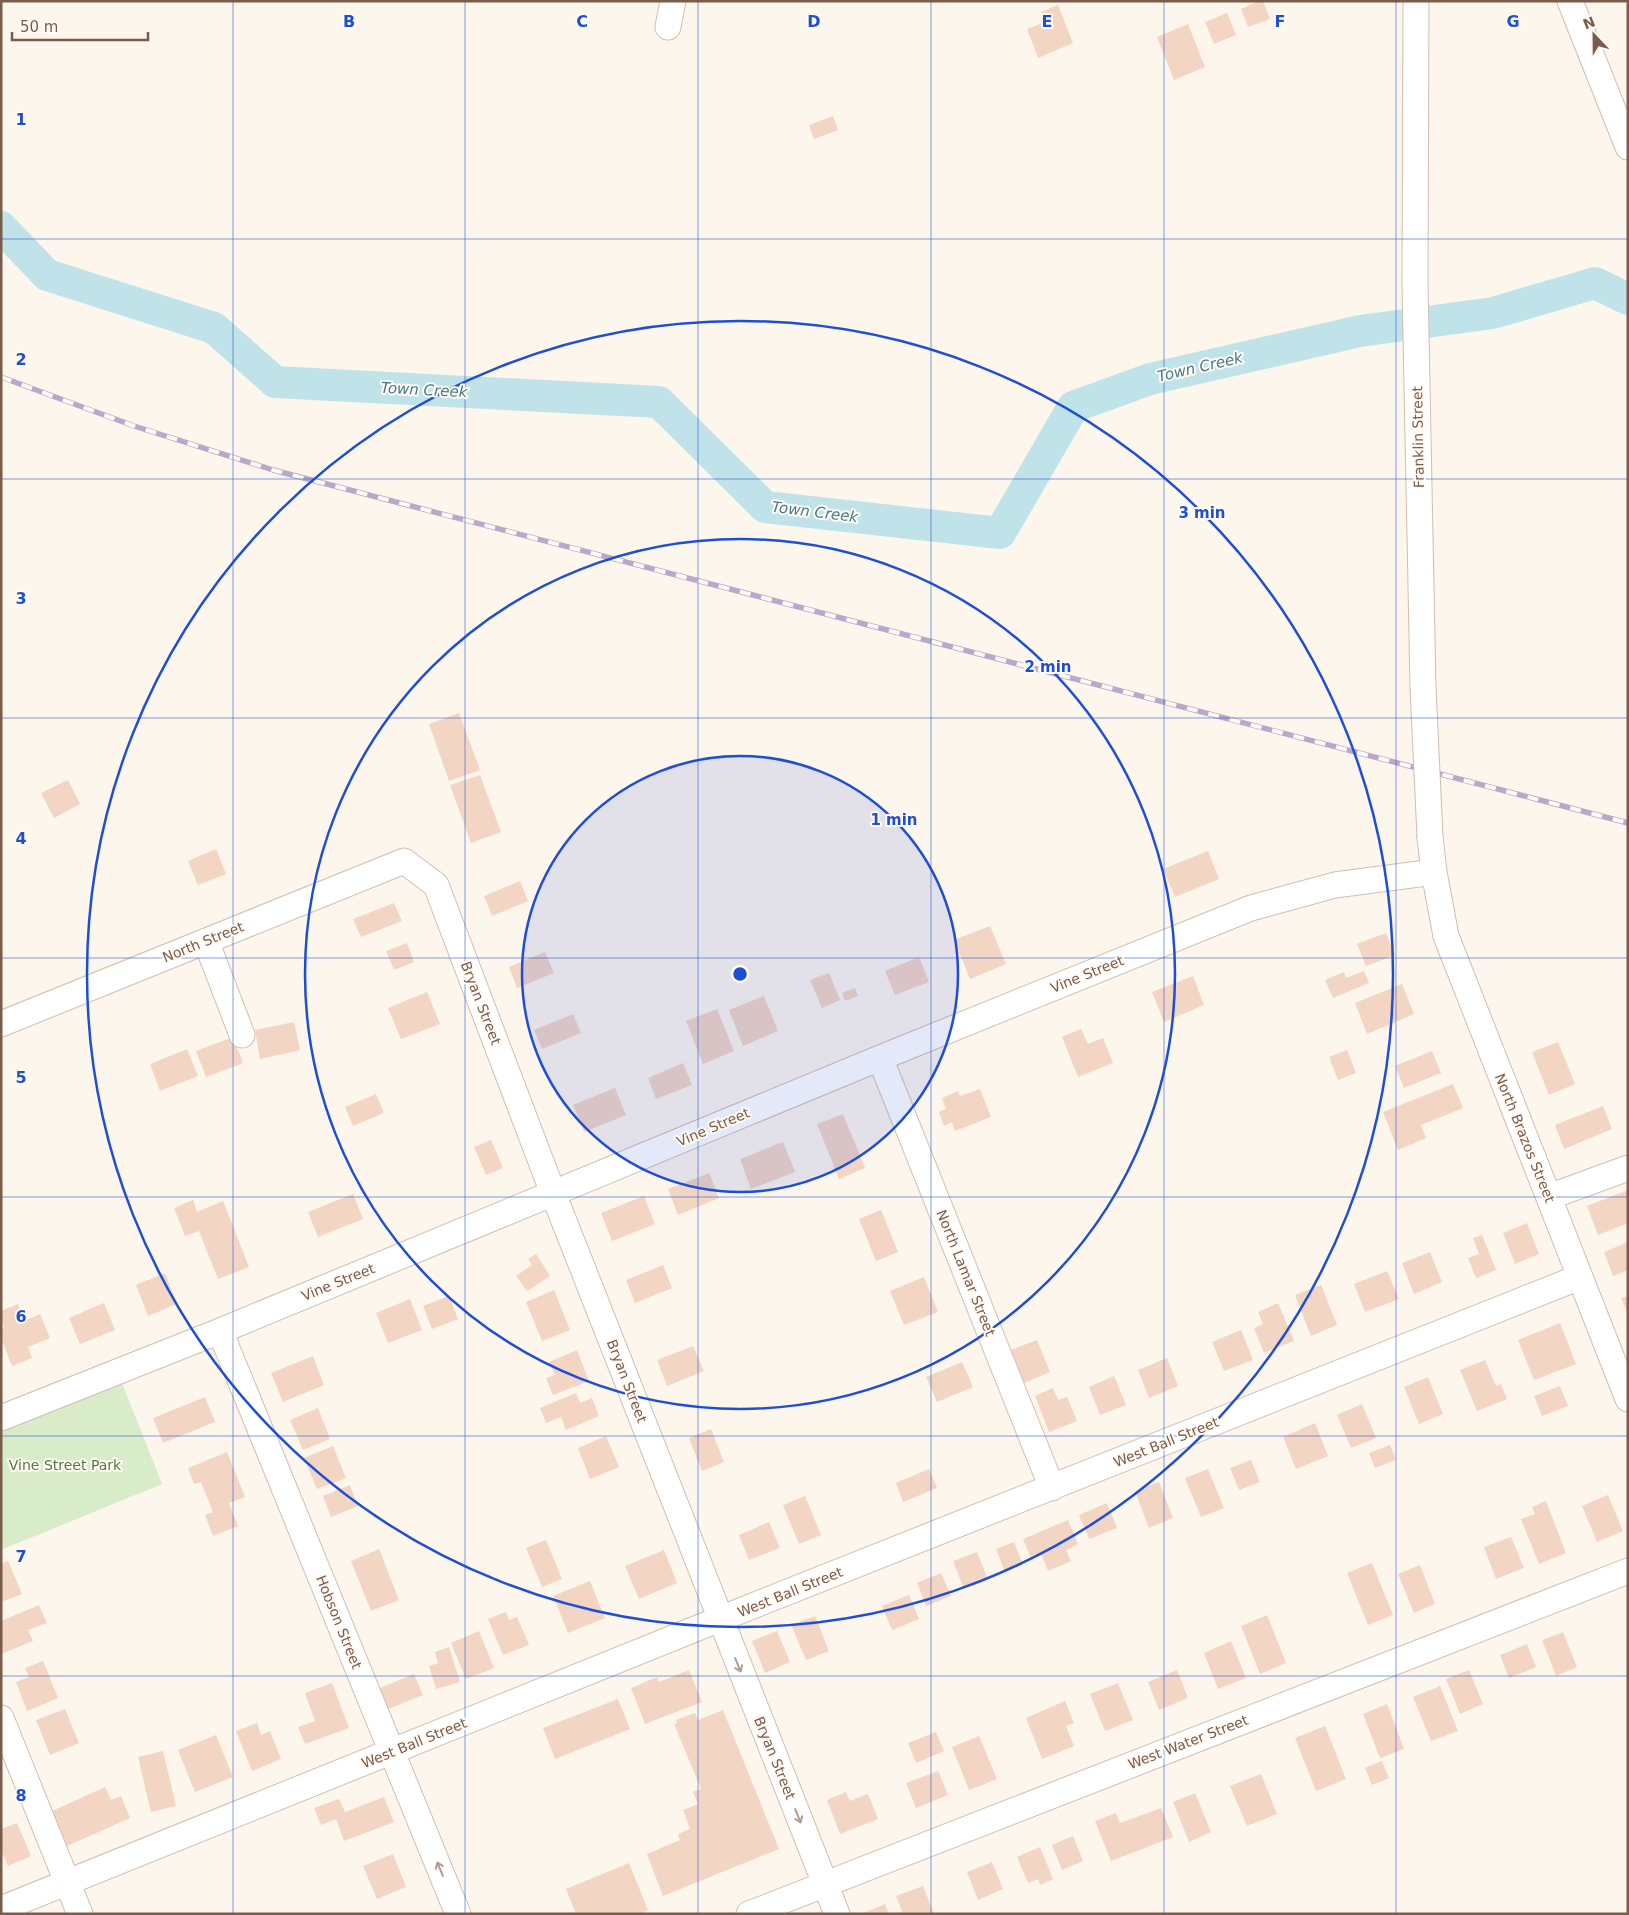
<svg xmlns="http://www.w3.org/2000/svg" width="1629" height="1915" viewBox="0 0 1629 1915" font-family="'DejaVu Sans',sans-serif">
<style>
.green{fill:#d8ecc9}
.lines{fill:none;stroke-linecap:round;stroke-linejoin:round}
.river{stroke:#bfe3e8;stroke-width:32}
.building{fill:#f3d5c3}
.minor-casing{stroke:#d1beb0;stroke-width:27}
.minor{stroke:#fff;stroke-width:25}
.rail-casing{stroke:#b9a8c9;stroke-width:5.5}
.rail{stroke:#fffaf3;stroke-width:4;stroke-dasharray:11;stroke-linecap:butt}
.minor-bridge-casing{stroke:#d1beb0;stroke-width:27;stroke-linecap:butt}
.minor-bridge{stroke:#fff;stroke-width:25}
.oneway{stroke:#af9d94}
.grid{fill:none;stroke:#1d4ed8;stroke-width:1;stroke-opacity:0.55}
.ring{fill:none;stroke:#1d4ed8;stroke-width:2.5}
.labels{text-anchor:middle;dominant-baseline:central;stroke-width:4;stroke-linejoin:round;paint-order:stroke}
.street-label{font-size:14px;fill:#7a5c4d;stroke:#fffaf3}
.park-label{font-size:14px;fill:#537a41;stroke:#fffaf3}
.water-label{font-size:15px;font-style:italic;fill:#437c86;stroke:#fffaf3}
.grid-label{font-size:16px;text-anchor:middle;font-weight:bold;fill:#1d4ed8;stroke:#fffaf3;stroke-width:4;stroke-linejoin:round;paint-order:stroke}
.centre{fill:#1d4ed8;stroke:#fffaf3;stroke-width:2.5}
.ring-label{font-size:15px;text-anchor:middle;font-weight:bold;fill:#1d4ed8;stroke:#fffaf3;stroke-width:4;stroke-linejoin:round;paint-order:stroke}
</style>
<rect width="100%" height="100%" fill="#fdf6ec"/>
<path class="green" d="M 122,1383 L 162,1484 L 1,1550 L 1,1431 Z"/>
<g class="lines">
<path class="river" d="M 1,227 L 47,275 L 214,328 L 275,382 L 659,402 L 765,507 L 1000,533 L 1073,407 L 1150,379 L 1360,331 L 1493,313 L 1595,283 L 1628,299"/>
</g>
<path class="building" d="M 1259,1 L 1263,1 L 1270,19 L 1248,27 L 1241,9 Z
M 1058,5 L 1073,43 L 1038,58 L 1027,29 L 1045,22 L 1041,12 Z
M 1227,13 L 1236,35 L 1214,44 L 1205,22 Z
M 1188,24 L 1205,67 L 1174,80 L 1157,37 Z
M 833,116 L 838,130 L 814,139 L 809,125 Z
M 459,713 L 480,770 L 449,781 L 429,724 Z
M 480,775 L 501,832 L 471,843 L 450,785 Z
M 68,780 L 80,804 L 54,818 L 41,793 Z
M 216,849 L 226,874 L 198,885 L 188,861 Z
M 1208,851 L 1219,879 L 1175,897 L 1163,869 Z
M 520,881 L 528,901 L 492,916 L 484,896 Z
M 394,903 L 402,921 L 361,937 L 353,919 Z
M 990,926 L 1006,964 L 970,979 L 954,940 Z
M 1386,933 L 1395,955 L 1366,966 L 1357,944 Z
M 407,943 L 414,962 L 394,970 L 386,951 Z
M 545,952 L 554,973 L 517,988 L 509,967 Z
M 919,957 L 929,982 L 895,995 L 885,971 Z
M 1364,971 L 1369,983 L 1333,998 L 1325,980 L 1344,972 L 1346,978 Z
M 829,973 L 840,1000 L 822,1008 L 810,980 Z
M 1193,976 L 1204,1005 L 1164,1022 L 1152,992 Z
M 1402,984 L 1414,1014 L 1367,1034 L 1355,1003 Z
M 855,988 L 858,996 L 845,1001 L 842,993 Z
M 427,992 L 440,1024 L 401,1039 L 388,1008 Z
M 764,996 L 778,1031 L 743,1046 L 729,1010 Z
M 717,1009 L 734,1051 L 703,1064 L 686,1021 Z
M 573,1014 L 581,1033 L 542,1049 L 534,1030 Z
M 294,1022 L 300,1050 L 260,1059 L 255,1030 Z
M 1081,1029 L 1088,1044 L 1103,1038 L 1113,1063 L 1078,1077 L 1062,1037 Z
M 233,1037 L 243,1063 L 206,1077 L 196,1051 Z
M 1558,1042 L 1575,1084 L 1549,1095 L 1532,1052 Z
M 187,1049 L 198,1076 L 160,1091 L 150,1064 Z
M 1347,1050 L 1356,1073 L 1338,1080 L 1329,1057 Z
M 1432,1051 L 1441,1073 L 1404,1088 L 1395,1066 Z
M 683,1063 L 692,1085 L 656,1099 L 648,1078 Z
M 1453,1084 L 1463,1108 L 1421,1125 L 1426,1138 L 1398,1150 L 1383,1112 Z
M 615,1088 L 626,1115 L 584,1132 L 573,1105 Z
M 980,1089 L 991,1117 L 955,1131 L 952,1122 L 944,1126 L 939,1112 L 946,1109 L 942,1098 L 958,1091 L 960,1096 Z
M 376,1094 L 384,1113 L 353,1126 L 345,1107 Z
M 1603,1106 L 1612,1129 L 1564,1149 L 1555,1125 Z
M 843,1114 L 865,1168 L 839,1179 L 817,1124 Z
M 491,1140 L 503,1168 L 486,1175 L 474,1147 Z
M 783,1142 L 795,1172 L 751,1189 L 740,1159 Z
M 709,1173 L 719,1198 L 678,1215 L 668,1189 Z
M 1628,1190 L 1628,1223 L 1598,1235 L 1587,1206 Z
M 353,1194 L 363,1219 L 318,1237 L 308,1212 Z
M 644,1196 L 655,1224 L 612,1241 L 601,1213 Z
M 193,1200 L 197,1212 L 223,1201 L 249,1267 L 218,1279 L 199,1231 L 185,1236 L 174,1208 Z
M 881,1210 L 898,1252 L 876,1261 L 859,1219 Z
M 1527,1223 L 1539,1254 L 1515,1264 L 1503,1233 Z
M 1482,1235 L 1496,1270 L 1476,1278 L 1468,1258 L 1479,1254 L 1473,1238 Z
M 1628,1242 L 1628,1270 L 1613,1276 L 1604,1252 Z
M 1430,1252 L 1442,1282 L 1414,1294 L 1402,1263 Z
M 536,1254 L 550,1276 L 527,1291 L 516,1276 L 532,1265 L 528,1259 Z
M 663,1265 L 672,1288 L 635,1303 L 626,1280 Z
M 1387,1271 L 1399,1299 L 1365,1312 L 1354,1284 Z
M 165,1273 L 177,1304 L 148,1316 L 136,1285 Z
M 924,1277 L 938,1312 L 904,1325 L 890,1291 Z
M 1321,1285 L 1337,1325 L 1311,1336 L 1295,1295 Z
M 554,1290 L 570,1330 L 542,1341 L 526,1302 Z
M 449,1296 L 458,1319 L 432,1329 L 423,1306 Z
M 1628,1296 L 1628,1314 L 1621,1298 Z
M 410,1299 L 422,1330 L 388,1343 L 376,1313 Z
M 104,1303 L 115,1330 L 80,1344 L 69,1318 Z
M 1278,1303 L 1294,1341 L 1264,1353 L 1254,1328 L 1263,1324 L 1258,1312 Z
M 18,1304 L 24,1321 L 40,1314 L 50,1338 L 28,1347 L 32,1358 L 12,1366 L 1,1338 L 1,1328 L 4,1327 L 1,1319 L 1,1311 Z
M 1560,1323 L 1576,1364 L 1534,1380 L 1518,1340 Z
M 1241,1330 L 1253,1360 L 1224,1371 L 1212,1342 Z
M 1037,1340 L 1050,1372 L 1024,1383 L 1011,1350 Z
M 693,1346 L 704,1371 L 667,1386 L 657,1360 Z
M 577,1350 L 589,1381 L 553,1395 L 546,1378 L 555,1375 L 549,1362 Z
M 313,1356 L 324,1385 L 283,1402 L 271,1373 Z
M 1167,1358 L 1178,1386 L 1149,1398 L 1138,1370 Z
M 1485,1360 L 1496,1386 L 1501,1384 L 1507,1399 L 1477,1411 L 1460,1370 Z
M 962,1362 L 973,1387 L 937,1402 L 926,1377 Z
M 1114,1376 L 1126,1405 L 1100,1415 L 1089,1387 Z
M 1428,1377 L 1443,1414 L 1419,1424 L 1404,1387 Z
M 1560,1386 L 1568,1406 L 1542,1416 L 1534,1396 Z
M 1053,1388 L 1058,1400 L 1067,1397 L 1077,1421 L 1049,1432 L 1035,1396 Z
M 576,1393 L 580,1403 L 592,1398 L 599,1416 L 566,1430 L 561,1417 L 546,1423 L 540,1408 Z
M 205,1397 L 215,1422 L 163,1443 L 153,1418 Z
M 1362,1404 L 1376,1438 L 1351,1448 L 1337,1415 Z
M 318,1408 L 330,1439 L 303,1450 L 290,1420 Z
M 1315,1423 L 1328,1456 L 1296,1469 L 1283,1437 Z
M 711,1429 L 724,1462 L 702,1471 L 689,1438 Z
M 606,1436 L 619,1467 L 590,1479 L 578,1448 Z
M 1390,1445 L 1396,1460 L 1375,1468 L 1369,1453 Z
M 333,1446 L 346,1478 L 317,1489 L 304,1458 Z
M 227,1452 L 245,1497 L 229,1503 L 238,1526 L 213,1536 L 205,1515 L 213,1512 L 201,1482 L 194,1484 L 188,1468 Z
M 1251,1460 L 1260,1482 L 1239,1490 L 1230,1468 Z
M 929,1469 L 937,1488 L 903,1502 L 896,1483 Z
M 1208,1469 L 1224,1508 L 1201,1517 L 1185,1478 Z
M 1159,1482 L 1173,1518 L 1149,1528 L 1135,1491 Z
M 350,1485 L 358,1506 L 331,1517 L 323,1496 Z
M 1608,1495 L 1623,1531 L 1597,1542 L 1582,1506 Z
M 805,1496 L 821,1535 L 799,1544 L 783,1505 Z
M 1546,1501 L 1566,1553 L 1539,1564 L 1521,1519 L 1535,1514 L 1532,1507 Z
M 1107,1503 L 1117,1528 L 1089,1539 L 1079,1515 Z
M 1068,1520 L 1078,1544 L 1066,1550 L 1071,1561 L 1048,1571 L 1041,1554 L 1031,1558 L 1023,1539 Z
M 769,1522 L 780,1548 L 749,1560 L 739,1535 Z
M 1511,1537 L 1524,1568 L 1496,1579 L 1484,1547 Z
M 546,1540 L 562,1579 L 542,1587 L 526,1548 Z
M 1014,1542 L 1023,1565 L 1005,1572 L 996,1549 Z
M 379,1549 L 399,1600 L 371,1611 L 351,1561 Z
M 664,1550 L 677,1583 L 639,1599 L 625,1566 Z
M 977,1552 L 988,1580 L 964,1589 L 953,1561 Z
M 8,1561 L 22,1594 L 1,1602 L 1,1564 Z
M 1372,1563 L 1393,1615 L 1368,1625 L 1347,1573 Z
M 1420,1565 L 1435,1604 L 1414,1613 L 1398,1574 Z
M 941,1573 L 951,1596 L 926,1606 L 917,1583 Z
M 590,1581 L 605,1618 L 568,1633 L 553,1596 Z
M 909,1595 L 919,1619 L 892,1630 L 882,1606 Z
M 39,1605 L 47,1623 L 28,1630 L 33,1641 L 1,1654 L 1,1621 Z
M 506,1612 L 509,1620 L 517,1617 L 529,1645 L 503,1655 L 488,1619 Z
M 1267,1615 L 1286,1663 L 1260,1674 L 1241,1626 Z
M 815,1616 L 829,1651 L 806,1660 L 791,1625 Z
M 479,1631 L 494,1668 L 466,1679 L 451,1643 Z
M 777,1631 L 790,1662 L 765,1673 L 752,1641 Z
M 1563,1632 L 1577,1667 L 1556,1676 L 1542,1640 Z
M 1231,1641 L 1246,1678 L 1218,1689 L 1204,1653 Z
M 1527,1644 L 1536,1667 L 1509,1678 L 1500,1655 Z
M 449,1647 L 460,1682 L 436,1689 L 429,1666 L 438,1663 L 435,1652 Z
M 43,1661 L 58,1698 L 27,1711 L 16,1682 L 29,1677 L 25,1668 Z
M 689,1670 L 702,1702 L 645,1724 L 631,1688 L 657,1677 L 659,1682 Z
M 1177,1670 L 1188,1698 L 1159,1710 L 1148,1682 Z
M 1469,1670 L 1483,1704 L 1460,1714 L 1446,1679 Z
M 414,1674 L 423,1695 L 388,1709 L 380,1688 Z
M 332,1683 L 349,1728 L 305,1744 L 298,1727 L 315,1721 L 305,1693 Z
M 1118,1683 L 1133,1720 L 1105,1731 L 1090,1694 Z
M 1440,1686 L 1458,1731 L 1431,1741 L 1413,1697 Z
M 618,1699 L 630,1729 L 555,1759 L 543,1728 Z
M 1065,1701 L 1074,1723 L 1066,1726 L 1074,1746 L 1042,1759 L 1026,1718 Z
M 1387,1704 L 1404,1749 L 1380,1758 L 1363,1714 Z
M 65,1709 L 79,1743 L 50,1755 L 36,1720 Z
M 723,1710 L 779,1849 L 663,1896 L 647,1854 L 680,1840 L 678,1834 L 690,1829 L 683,1810 L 698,1804 L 693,1792 L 701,1789 L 674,1724 L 677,1723 L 676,1720 L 695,1713 L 698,1720 Z
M 257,1723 L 261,1735 L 270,1731 L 281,1759 L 252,1771 L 236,1731 Z
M 1325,1726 L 1346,1779 L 1316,1791 L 1295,1738 Z
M 936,1732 L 944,1751 L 916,1763 L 908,1743 Z
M 216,1735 L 233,1777 L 195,1792 L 178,1750 Z
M 979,1736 L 997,1779 L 969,1790 L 952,1747 Z
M 163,1751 L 176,1806 L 151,1812 L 138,1757 Z
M 1382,1761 L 1389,1778 L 1372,1785 L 1365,1768 Z
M 938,1771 L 948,1795 L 916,1808 L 906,1783 Z
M 1261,1774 L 1277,1814 L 1247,1826 L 1230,1786 Z
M 105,1787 L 111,1800 L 121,1796 L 130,1818 L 67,1846 L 52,1811 Z
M 846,1792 L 850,1801 L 868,1794 L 878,1819 L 840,1834 L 827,1800 Z
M 1195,1793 L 1211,1832 L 1189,1842 L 1173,1802 Z
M 384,1797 L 394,1822 L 344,1841 L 336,1819 L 321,1825 L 314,1808 L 339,1799 L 345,1812 Z
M 1161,1808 L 1173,1837 L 1111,1861 L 1095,1821 L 1116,1813 L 1120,1823 Z
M 17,1823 L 31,1856 L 8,1866 L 1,1850 L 1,1829 Z
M 1073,1836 L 1083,1861 L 1062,1870 L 1052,1845 Z
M 1040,1847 L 1053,1879 L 1040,1885 L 1038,1879 L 1028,1883 L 1017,1857 Z
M 393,1854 L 406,1887 L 377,1899 L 363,1866 Z
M 992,1862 L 1003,1889 L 978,1900 L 967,1872 Z
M 629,1863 L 648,1910 L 640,1914 L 576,1914 L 566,1889 Z
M 923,1886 L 934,1914 L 903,1914 L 896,1896 Z
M 885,1904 L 889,1914 L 861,1914 Z"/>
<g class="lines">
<defs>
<path id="minor" d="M 1416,1 L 1415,284 L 1423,687
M 1570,1 L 1628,147
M 668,27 L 673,1
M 1430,837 L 1434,872 L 1446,936 L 1628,1399
M 206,941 L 242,1035
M 1,1024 L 404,861 L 436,885 L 553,1193 L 837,1914
M 880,1058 L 1052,1488
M 1549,1197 L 1628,1168
M 220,1331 L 458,1914
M 1,1418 L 220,1331 L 880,1058 L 1251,908 L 1335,885 L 1434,872
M 1,1718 L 80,1914
M 1,1909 L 720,1619 L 1580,1277
M 749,1914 L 1628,1571"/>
</defs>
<use href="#minor" class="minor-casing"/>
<use href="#minor" class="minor"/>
<defs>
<path id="rail" d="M 1,377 L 134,426 L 273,470 L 1628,823"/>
</defs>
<use href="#rail" class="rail-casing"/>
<use href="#rail" class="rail"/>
<defs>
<path id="minor-bridge" d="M 1423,687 L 1430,837"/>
</defs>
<use href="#minor-bridge" class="minor-bridge-casing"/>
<use href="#minor-bridge" class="minor-bridge"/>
</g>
<defs><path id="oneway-shaft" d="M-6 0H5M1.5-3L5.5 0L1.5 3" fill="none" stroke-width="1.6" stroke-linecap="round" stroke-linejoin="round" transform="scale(1.25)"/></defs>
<g class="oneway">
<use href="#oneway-shaft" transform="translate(738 1665) rotate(68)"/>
<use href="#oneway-shaft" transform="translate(798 1816) rotate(68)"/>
<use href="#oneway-shaft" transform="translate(440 1869) rotate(-112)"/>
</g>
<path class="grid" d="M 233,1 L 233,1914M 465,1 L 465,1914M 698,1 L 698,1914M 931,1 L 931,1914M 1164,1 L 1164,1914M 1396,1 L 1396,1914M 1,239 L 1628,239M 1,479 L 1628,479M 1,718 L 1628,718M 1,958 L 1628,958M 1,1197 L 1628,1197M 1,1436 L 1628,1436M 1,1676 L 1628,1676"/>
<circle cx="740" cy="974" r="218" fill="#1d4ed8" fill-opacity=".12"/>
<g class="ring">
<circle cx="740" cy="974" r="218"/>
<circle cx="740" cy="974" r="435"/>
<circle cx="740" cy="974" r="653"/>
</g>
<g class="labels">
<g class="street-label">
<text transform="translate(1418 437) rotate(-91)">Franklin Street</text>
<text transform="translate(203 942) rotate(-22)">North Street</text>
<text transform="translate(1087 974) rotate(-22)">Vine Street</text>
<text transform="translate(481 1003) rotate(69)">Bryan Street</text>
<text transform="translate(713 1127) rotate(-23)">Vine Street</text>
<text transform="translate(1525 1138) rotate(68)">North Brazos Street</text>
<text transform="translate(966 1273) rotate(68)">North Lamar Street</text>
<text transform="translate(338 1282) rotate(-22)">Vine Street</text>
<text transform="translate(627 1381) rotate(69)">Bryan Street</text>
<text transform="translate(1166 1442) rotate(-22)">West Ball Street</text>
<text transform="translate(790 1592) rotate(-22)">West Ball Street</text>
<text transform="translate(339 1622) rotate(68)">Hobson Street</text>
<text transform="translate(1188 1742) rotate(-21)">West Water Street</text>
<text transform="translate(414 1743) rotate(-22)">West Ball Street</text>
<text transform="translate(775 1758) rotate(68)">Bryan Street</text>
</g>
<g class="park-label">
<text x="65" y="1465">Vine Street Park</text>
</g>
<g class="water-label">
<text transform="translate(1200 367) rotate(-13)">Town Creek</text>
<text transform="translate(424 390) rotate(3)">Town Creek</text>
<text transform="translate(815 512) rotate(7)">Town Creek</text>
</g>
</g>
<g class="grid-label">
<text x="349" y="27">B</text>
<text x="582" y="27">C</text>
<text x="814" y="27">D</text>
<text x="1047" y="27">E</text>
<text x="1280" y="27">F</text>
<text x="1513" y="27">G</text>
<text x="21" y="125">1</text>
<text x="21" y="365">2</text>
<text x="21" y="604">3</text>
<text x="21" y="844">4</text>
<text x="21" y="1083">5</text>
<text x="21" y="1322">6</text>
<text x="21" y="1562">7</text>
<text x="21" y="1801">8</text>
</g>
<circle cx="740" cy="974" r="8" class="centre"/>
<g class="ring-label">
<text x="1202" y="518">3 min</text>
<text x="1048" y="672">2 min</text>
<text x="894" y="825">1 min</text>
</g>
<rect width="1629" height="1915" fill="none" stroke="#7a5c4d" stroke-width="5"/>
<g transform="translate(1594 35) rotate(338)" stroke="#fffaf3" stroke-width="4" paint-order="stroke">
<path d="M0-4L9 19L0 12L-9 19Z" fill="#7a5c4d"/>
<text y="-8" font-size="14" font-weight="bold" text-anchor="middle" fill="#7a5c4d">N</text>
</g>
<path d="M12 32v8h136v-8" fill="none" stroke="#7a5c4d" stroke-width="2.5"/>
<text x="20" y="32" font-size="15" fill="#7a5c4d" stroke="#fffaf3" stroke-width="4" paint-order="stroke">50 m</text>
</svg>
